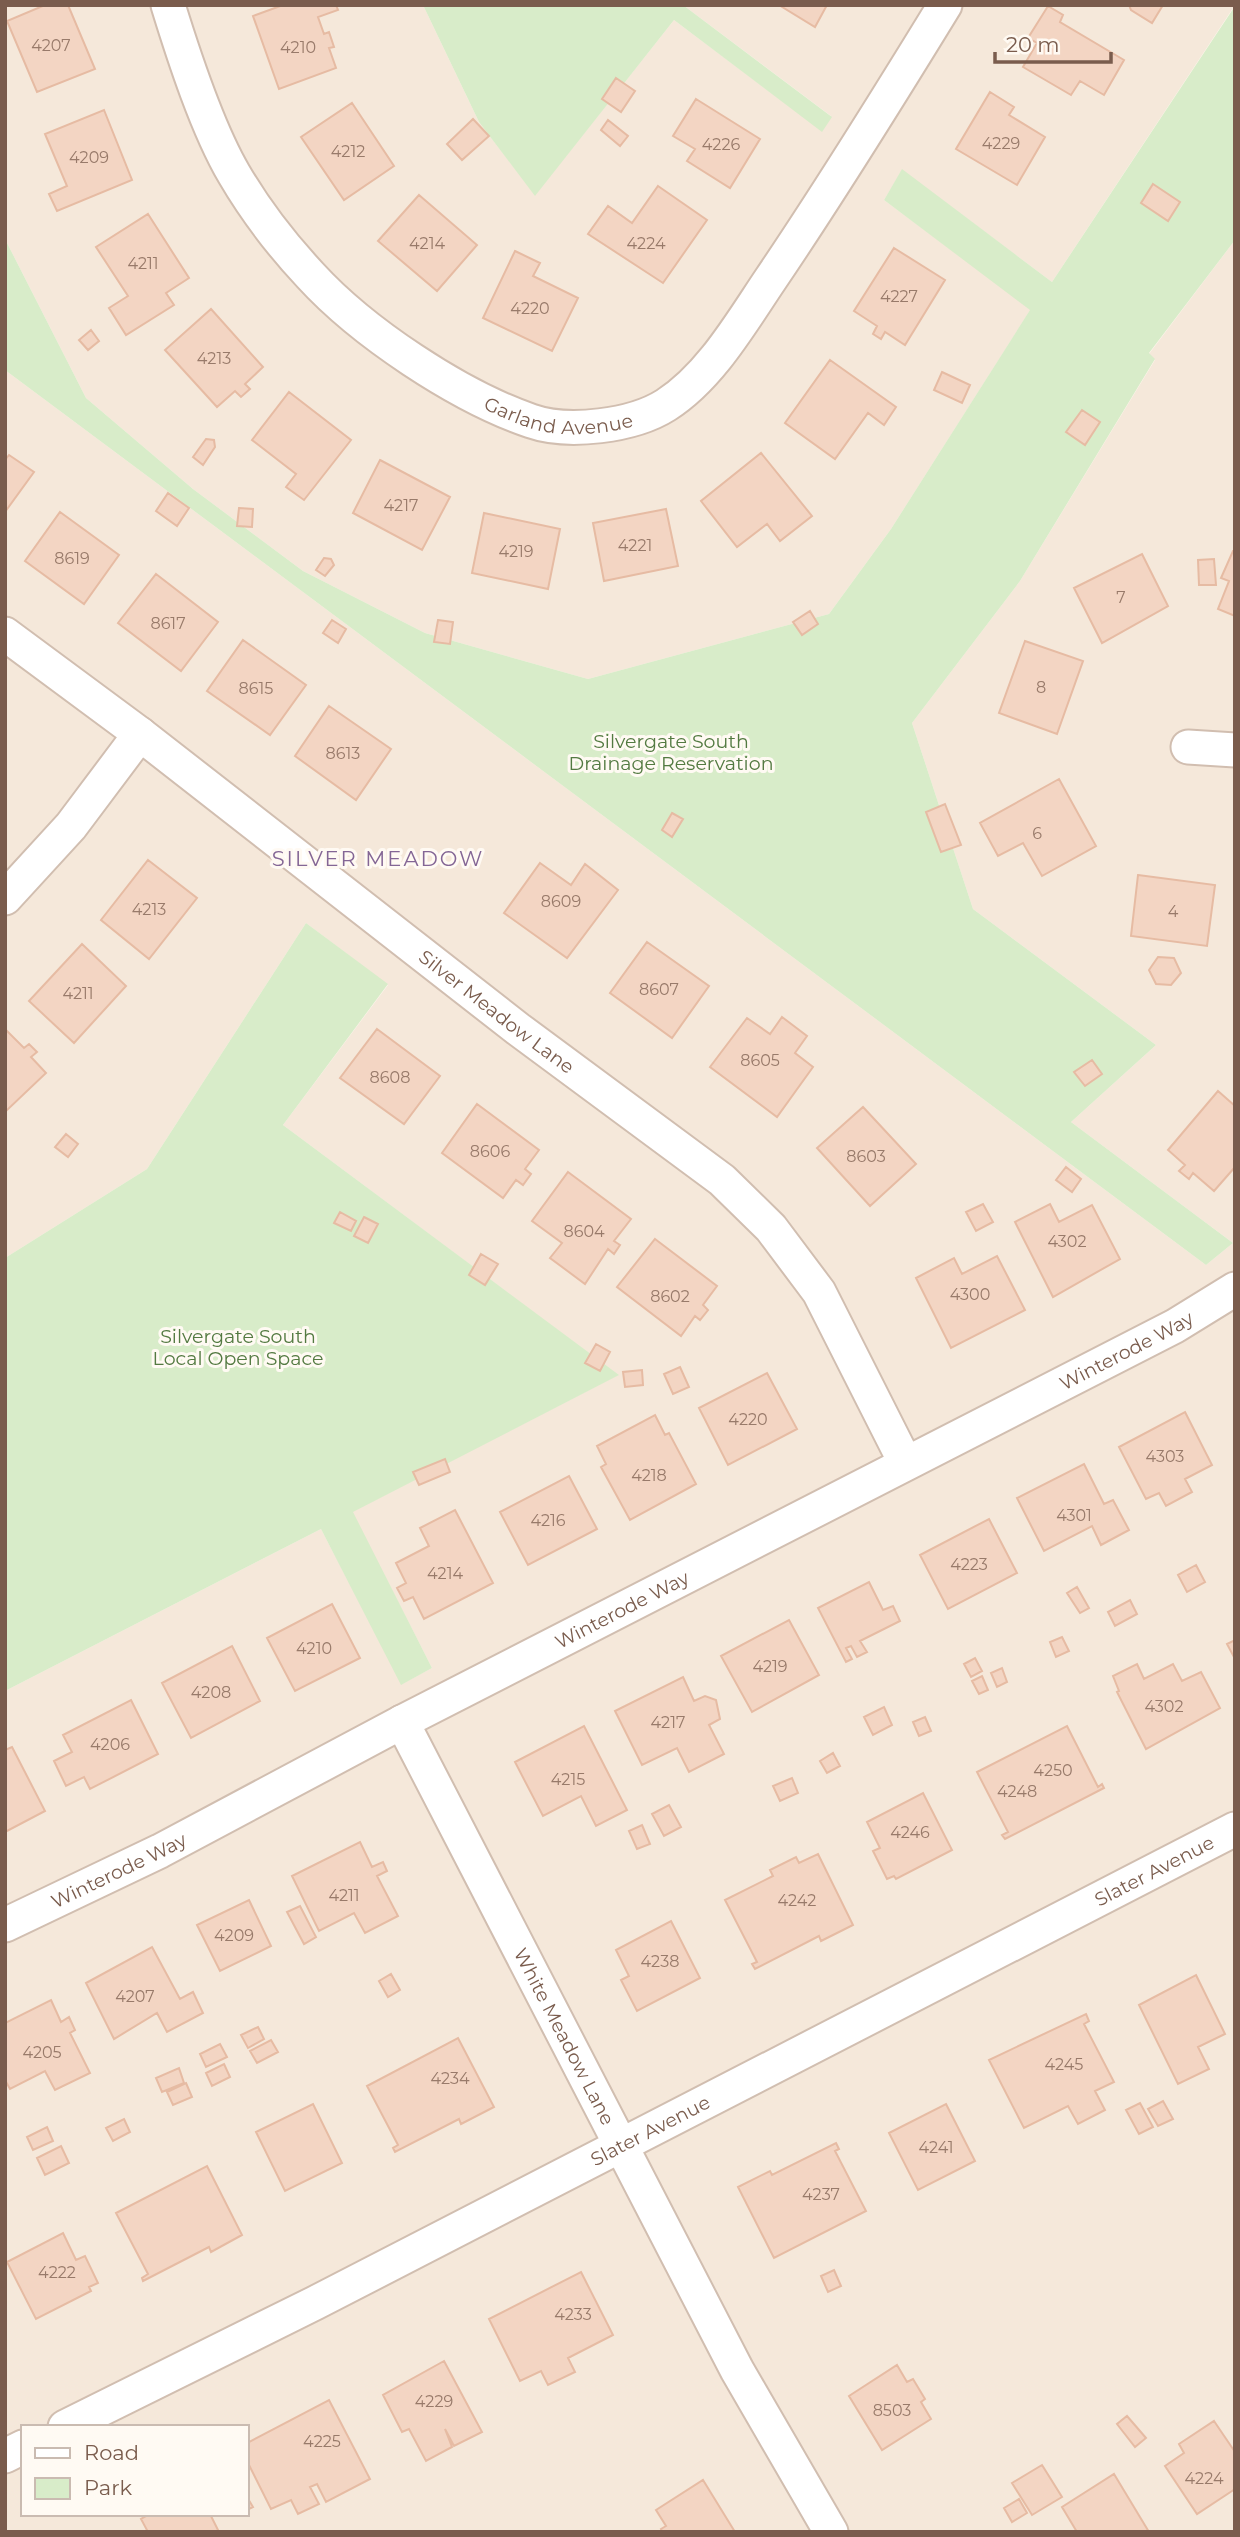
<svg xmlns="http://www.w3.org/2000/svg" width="1240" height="2537" viewBox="0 0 1240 2537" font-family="Montserrat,sans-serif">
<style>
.residential{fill:#f5e8da;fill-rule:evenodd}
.green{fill:#d8ecc9}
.building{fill:#f3d5c3;stroke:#e6bba3;stroke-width:2}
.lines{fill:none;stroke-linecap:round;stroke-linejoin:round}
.street-casing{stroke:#d1beb0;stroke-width:37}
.street{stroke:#fff;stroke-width:33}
.labels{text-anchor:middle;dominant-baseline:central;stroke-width:6;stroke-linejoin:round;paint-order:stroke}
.number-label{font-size:16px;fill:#987a6a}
.street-label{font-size:19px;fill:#7a5c4d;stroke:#fffaf3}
.park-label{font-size:19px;fill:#537a41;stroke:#fffaf3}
.neighbourhood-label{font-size:21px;letter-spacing:2px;fill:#846695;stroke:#fffaf3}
</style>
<rect width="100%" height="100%" fill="#fdf6ec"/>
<path class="residential" d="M 5,5 L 423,5 L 479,122 L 535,195 L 674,20 L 822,131 L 831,116 L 683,5 L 1235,5 L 1052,282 L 902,170 L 884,200 L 1031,309 L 891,529 L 829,614 L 588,679 L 425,633 L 303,571 L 193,489 L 86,398 L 5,239 Z
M 1235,240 L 1235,2532 L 5,2532 L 5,1691 L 321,1529 L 402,1684 L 432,1668 L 352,1512 L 618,1375 L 283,1125 L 388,985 L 306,923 L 147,1169 L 5,1258 L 5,370 L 1206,1265 L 1233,1243 L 1071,1122 L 1156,1045 L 973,909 L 912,723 L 1020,581 L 1155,360 L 1149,354 ZM 23,2427 L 247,2427 L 247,2514 L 23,2514 Z"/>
<path class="green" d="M 423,5 L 683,5 L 832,117 L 822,132 L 674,20 L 535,196 L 479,122 Z
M 1235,6 L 1235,240 L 1149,353 L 1155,359 L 1020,581 L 912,723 L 973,909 L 1156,1045 L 1071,1122 L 1233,1243 L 1206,1265 L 5,370 L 5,239 L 86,398 L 193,489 L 303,571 L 425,633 L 588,679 L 829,614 L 891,529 L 1030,310 L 884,200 L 902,169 L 1052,282 Z
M 306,923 L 388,984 L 283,1125 L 619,1375 L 353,1512 L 432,1668 L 401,1685 L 321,1529 L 5,1691 L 5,1258 L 147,1169 Z"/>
<path class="building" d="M 45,5 L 68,5 L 95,69 L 37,92 L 7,21 Z
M 283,5 L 336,5 L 338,10 L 318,17 L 324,34 L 329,32 L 334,47 L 329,48 L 336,68 L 279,89 L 253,16 Z
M 779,5 L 827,5 L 815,27 Z
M 1129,5 L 1163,5 L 1152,23 L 1131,10 Z
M 1048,6 L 1063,15 L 1060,22 L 1124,60 L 1104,95 L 1080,81 L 1071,95 L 1023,67 L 1037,43 L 1028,38 Z
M 616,78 L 635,91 L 621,112 L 602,99 Z
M 990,92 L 1014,107 L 1009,115 L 1045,137 L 1017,185 L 956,149 Z
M 696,99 L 760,139 L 730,188 L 687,161 L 695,149 L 673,136 Z
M 352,103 L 394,166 L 344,200 L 301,137 Z
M 104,110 L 132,180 L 57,211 L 49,194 L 67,186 L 45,134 Z
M 473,119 L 489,136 L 462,160 L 447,144 Z
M 608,120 L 628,136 L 620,146 L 601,130 Z
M 1153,184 L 1180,202 L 1168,221 L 1141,203 Z
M 658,186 L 707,220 L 663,283 L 588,234 L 608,206 L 632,223 Z
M 419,195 L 477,245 L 437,291 L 378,241 Z
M 148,214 L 189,278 L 166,293 L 174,305 L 126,335 L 109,308 L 128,296 L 96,247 Z
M 894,248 L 945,280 L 905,345 L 885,332 L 881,339 L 873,334 L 877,326 L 854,311 Z
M 515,251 L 540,263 L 533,276 L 578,298 L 552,351 L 483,318 Z
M 211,309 L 263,367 L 245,384 L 250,389 L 241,397 L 235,391 L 217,407 L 165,350 Z
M 91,330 L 99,341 L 88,350 L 79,340 Z
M 830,360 L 896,407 L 884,425 L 868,413 L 835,459 L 785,423 Z
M 942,372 L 970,385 L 962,403 L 934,390 Z
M 289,392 L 351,440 L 304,500 L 286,487 L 296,474 L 252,440 Z
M 1082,410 L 1100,422 L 1085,445 L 1066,432 Z
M 206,439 L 214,440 L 215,447 L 203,465 L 193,457 Z
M 761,453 L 812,516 L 780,541 L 767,524 L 737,547 L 701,501 Z
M 9,455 L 34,472 L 5,512 L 5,460 Z
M 380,460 L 450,497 L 422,550 L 353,513 Z
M 168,493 L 189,508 L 177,526 L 156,511 Z
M 239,508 L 253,509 L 252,527 L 237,526 Z
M 666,509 L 678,566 L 604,581 L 593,523 Z
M 60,512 L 119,555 L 84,604 L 25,561 Z
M 484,513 L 560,529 L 548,589 L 472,573 Z
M 1233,551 L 1235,551 L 1235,616 L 1218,609 L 1229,581 L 1221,578 Z
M 1142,554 L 1168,606 L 1102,643 L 1074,588 Z
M 324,558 L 331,559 L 334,565 L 325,576 L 316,570 Z
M 1214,559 L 1216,585 L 1199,585 L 1198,560 Z
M 156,574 L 218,622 L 181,671 L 118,623 Z
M 810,611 L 818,624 L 802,635 L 793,622 Z
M 332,620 L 346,629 L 338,643 L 323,633 Z
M 438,620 L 453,622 L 450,644 L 434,642 Z
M 243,640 L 306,685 L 270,735 L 207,691 Z
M 1025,641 L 1083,661 L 1057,734 L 999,713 Z
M 329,706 L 391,749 L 356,800 L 295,756 Z
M 1059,779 L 1096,846 L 1042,876 L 1023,843 L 998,856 L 980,823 Z
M 945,804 L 961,845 L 941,852 L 926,812 Z
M 672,813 L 683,819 L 672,837 L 662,830 Z
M 148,860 L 197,898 L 149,959 L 101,920 Z
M 540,863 L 571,885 L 585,864 L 618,890 L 567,958 L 504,913 Z
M 1138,875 L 1215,885 L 1207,946 L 1131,936 Z
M 647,942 L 709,986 L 672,1038 L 610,993 Z
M 82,944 L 126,986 L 74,1043 L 29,1001 Z
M 1158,957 L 1174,958 L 1181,973 L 1171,985 L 1156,984 L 1149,970 Z
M 782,1017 L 807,1036 L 795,1053 L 813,1067 L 777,1117 L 710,1067 L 747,1018 L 770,1034 Z
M 5,1029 L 24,1048 L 29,1044 L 37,1052 L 31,1057 L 46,1073 L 5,1112 Z
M 377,1029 L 440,1076 L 404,1124 L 340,1078 Z
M 1092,1060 L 1102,1074 L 1085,1086 L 1074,1072 Z
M 1218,1091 L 1235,1106 L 1235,1167 L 1214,1191 L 1193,1173 L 1189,1179 L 1179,1171 L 1185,1165 L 1168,1150 Z
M 477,1104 L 539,1150 L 525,1169 L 531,1174 L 523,1185 L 516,1180 L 503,1198 L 442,1153 Z
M 863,1107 L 916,1164 L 870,1206 L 817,1148 Z
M 66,1134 L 78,1144 L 68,1157 L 55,1147 Z
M 1066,1167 L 1081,1179 L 1072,1192 L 1056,1180 Z
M 568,1172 L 631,1219 L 614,1241 L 620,1245 L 614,1254 L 608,1249 L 585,1284 L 550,1258 L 562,1243 L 532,1221 Z
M 983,1204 L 993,1222 L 976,1231 L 966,1212 Z
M 1050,1204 L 1059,1222 L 1092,1205 L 1120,1259 L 1053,1297 L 1015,1222 Z
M 340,1212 L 356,1221 L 351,1231 L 334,1223 Z
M 364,1217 L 378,1224 L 368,1243 L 354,1236 Z
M 655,1239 L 717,1286 L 703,1305 L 708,1310 L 700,1320 L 695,1316 L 681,1336 L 617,1287 Z
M 481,1254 L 498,1264 L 485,1285 L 469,1275 Z
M 997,1256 L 1025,1310 L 951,1348 L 916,1278 L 954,1258 L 962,1274 Z
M 596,1344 L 610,1352 L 600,1371 L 585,1363 Z
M 680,1367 L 689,1387 L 673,1394 L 664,1374 Z
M 642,1370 L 643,1385 L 625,1387 L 623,1372 Z
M 767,1373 L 797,1429 L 728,1465 L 699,1408 Z
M 1185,1412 L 1212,1465 L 1185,1479 L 1192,1492 L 1166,1506 L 1159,1493 L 1146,1499 L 1119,1447 Z
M 655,1415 L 665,1435 L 669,1433 L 696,1484 L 630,1520 L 601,1467 L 606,1464 L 597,1446 Z
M 445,1459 L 450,1472 L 419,1485 L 413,1472 Z
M 1084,1464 L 1104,1504 L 1113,1500 L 1129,1530 L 1101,1545 L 1092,1526 L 1044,1551 L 1017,1498 Z
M 569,1476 L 597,1529 L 528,1565 L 500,1512 Z
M 455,1510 L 493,1583 L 424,1619 L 413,1597 L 404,1601 L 397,1588 L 406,1583 L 396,1563 L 429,1546 L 420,1528 Z
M 989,1519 L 1017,1573 L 948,1609 L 920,1555 Z
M 1196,1565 L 1205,1582 L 1187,1592 L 1178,1575 Z
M 869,1582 L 883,1610 L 893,1606 L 900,1621 L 860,1641 L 867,1652 L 857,1657 L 851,1646 L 846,1648 L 852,1659 L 846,1662 L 818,1608 Z
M 1077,1587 L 1089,1608 L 1080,1613 L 1067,1593 Z
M 1130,1600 L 1137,1614 L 1115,1626 L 1108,1612 Z
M 332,1604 L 360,1658 L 295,1691 L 267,1638 Z
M 789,1620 L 819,1675 L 752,1712 L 721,1656 Z
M 1062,1637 L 1069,1651 L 1056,1657 L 1050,1642 Z
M 1235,1640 L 1235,1659 L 1227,1644 Z
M 232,1646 L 260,1701 L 191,1738 L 162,1683 Z
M 975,1658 L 982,1671 L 971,1677 L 964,1664 Z
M 1137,1664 L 1144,1679 L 1173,1664 L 1182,1681 L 1201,1672 L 1220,1708 L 1146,1749 L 1117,1692 L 1119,1691 L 1113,1676 Z
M 1002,1668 L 1007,1682 L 997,1687 L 991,1673 Z
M 982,1676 L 988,1690 L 979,1694 L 972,1681 Z
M 683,1677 L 694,1701 L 705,1696 L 716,1700 L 720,1719 L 709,1725 L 724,1754 L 689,1772 L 677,1748 L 642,1765 L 615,1711 Z
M 131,1700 L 158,1754 L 90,1789 L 84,1777 L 66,1786 L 54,1761 L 72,1752 L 63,1735 Z
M 884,1707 L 892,1725 L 873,1735 L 864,1717 Z
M 925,1717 L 931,1731 L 919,1736 L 913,1722 Z
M 584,1726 L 627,1810 L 596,1826 L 581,1796 L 543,1816 L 515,1762 Z
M 1067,1726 L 1098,1787 L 1102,1784 L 1104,1788 L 1005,1839 L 1002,1835 L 1008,1832 L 977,1772 Z
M 12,1747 L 45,1811 L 5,1832 L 5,1750 Z
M 833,1753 L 840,1766 L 827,1773 L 820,1761 Z
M 792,1778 L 798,1793 L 780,1801 L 773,1786 Z
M 923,1793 L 952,1850 L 896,1879 L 894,1876 L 887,1879 L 873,1851 L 880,1848 L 867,1822 Z
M 669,1805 L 681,1827 L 664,1836 L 652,1814 Z
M 642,1825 L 650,1844 L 637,1849 L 629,1831 Z
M 360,1842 L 372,1867 L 383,1862 L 387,1871 L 377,1876 L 398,1916 L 365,1933 L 354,1913 L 319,1931 L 292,1876 Z
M 818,1854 L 853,1925 L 821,1941 L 819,1936 L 755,1969 L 752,1964 L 757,1962 L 725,1900 L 773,1876 L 770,1870 L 796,1857 L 799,1863 Z
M 249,1900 L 271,1946 L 220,1971 L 197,1925 Z
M 300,1906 L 316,1937 L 304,1944 L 287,1912 Z
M 671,1921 L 700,1978 L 637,2011 L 621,1980 L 629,1976 L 616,1950 Z
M 152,1947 L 180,1999 L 193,1992 L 203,2013 L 167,2032 L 157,2013 L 114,2039 L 86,1983 Z
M 391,1974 L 400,1990 L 388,1997 L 379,1981 Z
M 1196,1975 L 1225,2034 L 1198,2047 L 1209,2069 L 1178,2084 L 1139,2005 Z
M 51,2000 L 61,2022 L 69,2017 L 75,2030 L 70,2033 L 90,2073 L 55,2090 L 45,2071 L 10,2089 L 5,2080 L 5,2023 Z
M 1086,2014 L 1089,2021 L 1084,2024 L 1114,2082 L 1095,2091 L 1105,2110 L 1078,2124 L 1068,2106 L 1024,2128 L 989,2060 Z
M 258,2027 L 264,2039 L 248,2048 L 241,2035 Z
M 458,2038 L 494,2107 L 461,2124 L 459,2119 L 395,2152 L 393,2148 L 398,2145 L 367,2086 Z
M 271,2040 L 278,2052 L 257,2063 L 250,2051 Z
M 220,2044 L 227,2057 L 206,2067 L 200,2054 Z
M 224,2064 L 230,2077 L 212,2086 L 206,2073 Z
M 179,2068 L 184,2083 L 162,2092 L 156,2078 Z
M 186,2083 L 192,2097 L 173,2105 L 167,2092 Z
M 1163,2101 L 1173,2119 L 1158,2126 L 1148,2109 Z
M 1140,2103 L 1153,2127 L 1139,2134 L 1126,2110 Z
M 313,2104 L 342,2163 L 285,2191 L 256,2132 Z
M 946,2104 L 975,2161 L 918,2190 L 889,2133 Z
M 124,2119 L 130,2132 L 113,2141 L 106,2128 Z
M 47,2127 L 53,2141 L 33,2150 L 27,2137 Z
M 836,2143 L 839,2149 L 835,2151 L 866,2211 L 774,2258 L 738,2187 L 770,2171 L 772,2175 Z
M 61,2146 L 69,2163 L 45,2175 L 37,2158 Z
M 207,2166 L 242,2235 L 211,2252 L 209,2247 L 143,2281 L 142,2278 L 148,2274 L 116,2213 Z
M 63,2233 L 76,2260 L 85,2256 L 98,2283 L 89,2287 L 91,2291 L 36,2319 L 7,2262 Z
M 834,2270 L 841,2286 L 828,2292 L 821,2276 Z
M 581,2272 L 613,2335 L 568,2358 L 575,2372 L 548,2385 L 541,2371 L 520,2381 L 489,2319 Z
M 444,2361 L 482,2432 L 454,2446 L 445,2429 L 452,2447 L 426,2461 L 409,2429 L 402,2432 L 383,2395 Z
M 897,2365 L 907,2382 L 913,2379 L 925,2399 L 921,2402 L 931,2419 L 882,2450 L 849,2396 Z
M 329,2400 L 370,2479 L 326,2502 L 317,2484 L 310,2487 L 319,2504 L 298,2514 L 291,2500 L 271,2509 L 247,2461 L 247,2443 Z
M 1127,2416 L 1146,2438 L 1135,2447 L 1117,2424 Z
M 1214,2421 L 1235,2452 L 1235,2489 L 1197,2514 L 1165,2466 L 1184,2453 L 1179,2444 Z
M 1042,2465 L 1062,2497 L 1032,2515 L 1012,2483 Z
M 1114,2474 L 1149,2532 L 1077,2532 L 1062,2507 Z
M 703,2480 L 735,2532 L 663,2532 L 661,2529 L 666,2526 L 656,2510 Z
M 247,2497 L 253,2507 L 247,2510 Z
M 1019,2499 L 1027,2513 L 1012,2522 L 1004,2508 Z
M 150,2514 L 210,2514 L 219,2532 L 148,2532 L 141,2519 Z"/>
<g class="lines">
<defs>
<g id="street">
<path id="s1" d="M 168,5 C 184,57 207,128 234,174 C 255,210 282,245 310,275 C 362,332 458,396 531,421 C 568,434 633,426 666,405 C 710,377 741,323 770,280 C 831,190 888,98 945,5"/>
<path id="s2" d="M 5,634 L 140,734 L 518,1029 L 722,1180 L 771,1228 L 819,1292 L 905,1462"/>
<path d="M 1188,747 L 1235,750"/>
<path d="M 5,898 L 71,826 L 140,734"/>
<path id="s3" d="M 402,1722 L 737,2370 L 831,2532"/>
<path id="s4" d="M 5,1925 L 160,1851 L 402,1722 L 1175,1326 L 1235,1289"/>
<path id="s5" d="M 65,2427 L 315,2303 L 1235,1829"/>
<path d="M 5,2456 L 23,2447"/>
</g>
</defs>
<use href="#street" class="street-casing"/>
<use href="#street" class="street"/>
</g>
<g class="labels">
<g class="number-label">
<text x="51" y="45">4207</text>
<text x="298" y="47">4210</text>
<text x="1001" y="143">4229</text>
<text x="721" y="144">4226</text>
<text x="348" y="151">4212</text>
<text x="89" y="157">4209</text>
<text x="427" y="243">4214</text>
<text x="646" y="243">4224</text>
<text x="143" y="263">4211</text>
<text x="899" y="296">4227</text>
<text x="530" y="308">4220</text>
<text x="214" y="358">4213</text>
<text x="401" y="505">4217</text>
<text x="635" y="545">4221</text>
<text x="516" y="551">4219</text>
<text x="72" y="558">8619</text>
<text x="1121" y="597">7</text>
<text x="168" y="623">8617</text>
<text x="1041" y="687">8</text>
<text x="256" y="688">8615</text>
<text x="343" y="753">8613</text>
<text x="1037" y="833">6</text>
<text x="561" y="901">8609</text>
<text x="149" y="909">4213</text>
<text x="1173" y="911">4</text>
<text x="659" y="989">8607</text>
<text x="78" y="993">4211</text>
<text x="760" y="1060">8605</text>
<text x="390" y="1077">8608</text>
<text x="490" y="1151">8606</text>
<text x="866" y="1156">8603</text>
<text x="584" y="1231">8604</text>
<text x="1067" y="1241">4302</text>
<text x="970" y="1294">4300</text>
<text x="670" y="1296">8602</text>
<text x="748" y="1419">4220</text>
<text x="1165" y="1456">4303</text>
<text x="649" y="1475">4218</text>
<text x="1074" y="1515">4301</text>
<text x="548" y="1520">4216</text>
<text x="969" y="1564">4223</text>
<text x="445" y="1573">4214</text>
<text x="314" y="1648">4210</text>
<text x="770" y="1666">4219</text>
<text x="211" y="1692">4208</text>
<text x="1164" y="1706">4302</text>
<text x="668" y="1722">4217</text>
<text x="110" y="1744">4206</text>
<text x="1053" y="1770">4250</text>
<text x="568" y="1779">4215</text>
<text x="1017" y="1791">4248</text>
<text x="910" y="1832">4246</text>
<text x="344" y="1895">4211</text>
<text x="797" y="1900">4242</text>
<text x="234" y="1935">4209</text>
<text x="660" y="1961">4238</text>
<text x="135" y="1996">4207</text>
<text x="42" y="2052">4205</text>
<text x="1064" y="2064">4245</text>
<text x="450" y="2078">4234</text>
<text x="936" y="2147">4241</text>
<text x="821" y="2194">4237</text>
<text x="57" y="2272">4222</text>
<text x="573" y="2314">4233</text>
<text x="434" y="2401">4229</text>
<text x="892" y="2410">8503</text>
<text x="322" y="2441">4225</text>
<text x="1204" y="2478">4224</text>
</g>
<g class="street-label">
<text stroke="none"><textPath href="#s1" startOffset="602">Garland Avenue</textPath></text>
<text stroke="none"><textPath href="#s2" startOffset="620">Silver Meadow Lane</textPath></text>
<text stroke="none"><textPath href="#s4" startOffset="1260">Winterode Way</textPath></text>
<text stroke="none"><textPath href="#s4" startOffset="693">Winterode Way</textPath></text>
<text stroke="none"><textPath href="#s5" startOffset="1223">Slater Avenue</textPath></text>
<text stroke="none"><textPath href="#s4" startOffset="126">Winterode Way</textPath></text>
<text stroke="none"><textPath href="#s3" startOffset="354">White Meadow Lane</textPath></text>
<text stroke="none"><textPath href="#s5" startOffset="656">Slater Avenue</textPath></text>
</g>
<g class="park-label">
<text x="671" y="741">Silvergate South<tspan x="671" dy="22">Drainage Reservation</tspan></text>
<text x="238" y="1336">Silvergate South<tspan x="238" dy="22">Local Open Space</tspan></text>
</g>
<g class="neighbourhood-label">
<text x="378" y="858">SILVER MEADOW</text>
</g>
</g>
<rect width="1240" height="2537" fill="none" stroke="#7a5c4d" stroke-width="14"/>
<rect x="21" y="2425" width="228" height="91" fill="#fffaf3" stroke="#cabbb1" stroke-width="2"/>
<rect x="35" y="2448" width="35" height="10" fill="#ffffff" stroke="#cabbb1" stroke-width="2"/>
<text x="84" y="2460" font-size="21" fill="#7a5c4d">Road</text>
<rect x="35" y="2478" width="35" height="21" fill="#d8ecc9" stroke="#cabbb1" stroke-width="2"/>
<text x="84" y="2495" font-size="21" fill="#7a5c4d">Park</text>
<path d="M995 52v10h116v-10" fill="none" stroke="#7a5c4d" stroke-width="3.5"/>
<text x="1006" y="52" font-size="21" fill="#7a5c4d" stroke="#fffaf3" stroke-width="5" paint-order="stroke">20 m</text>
</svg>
